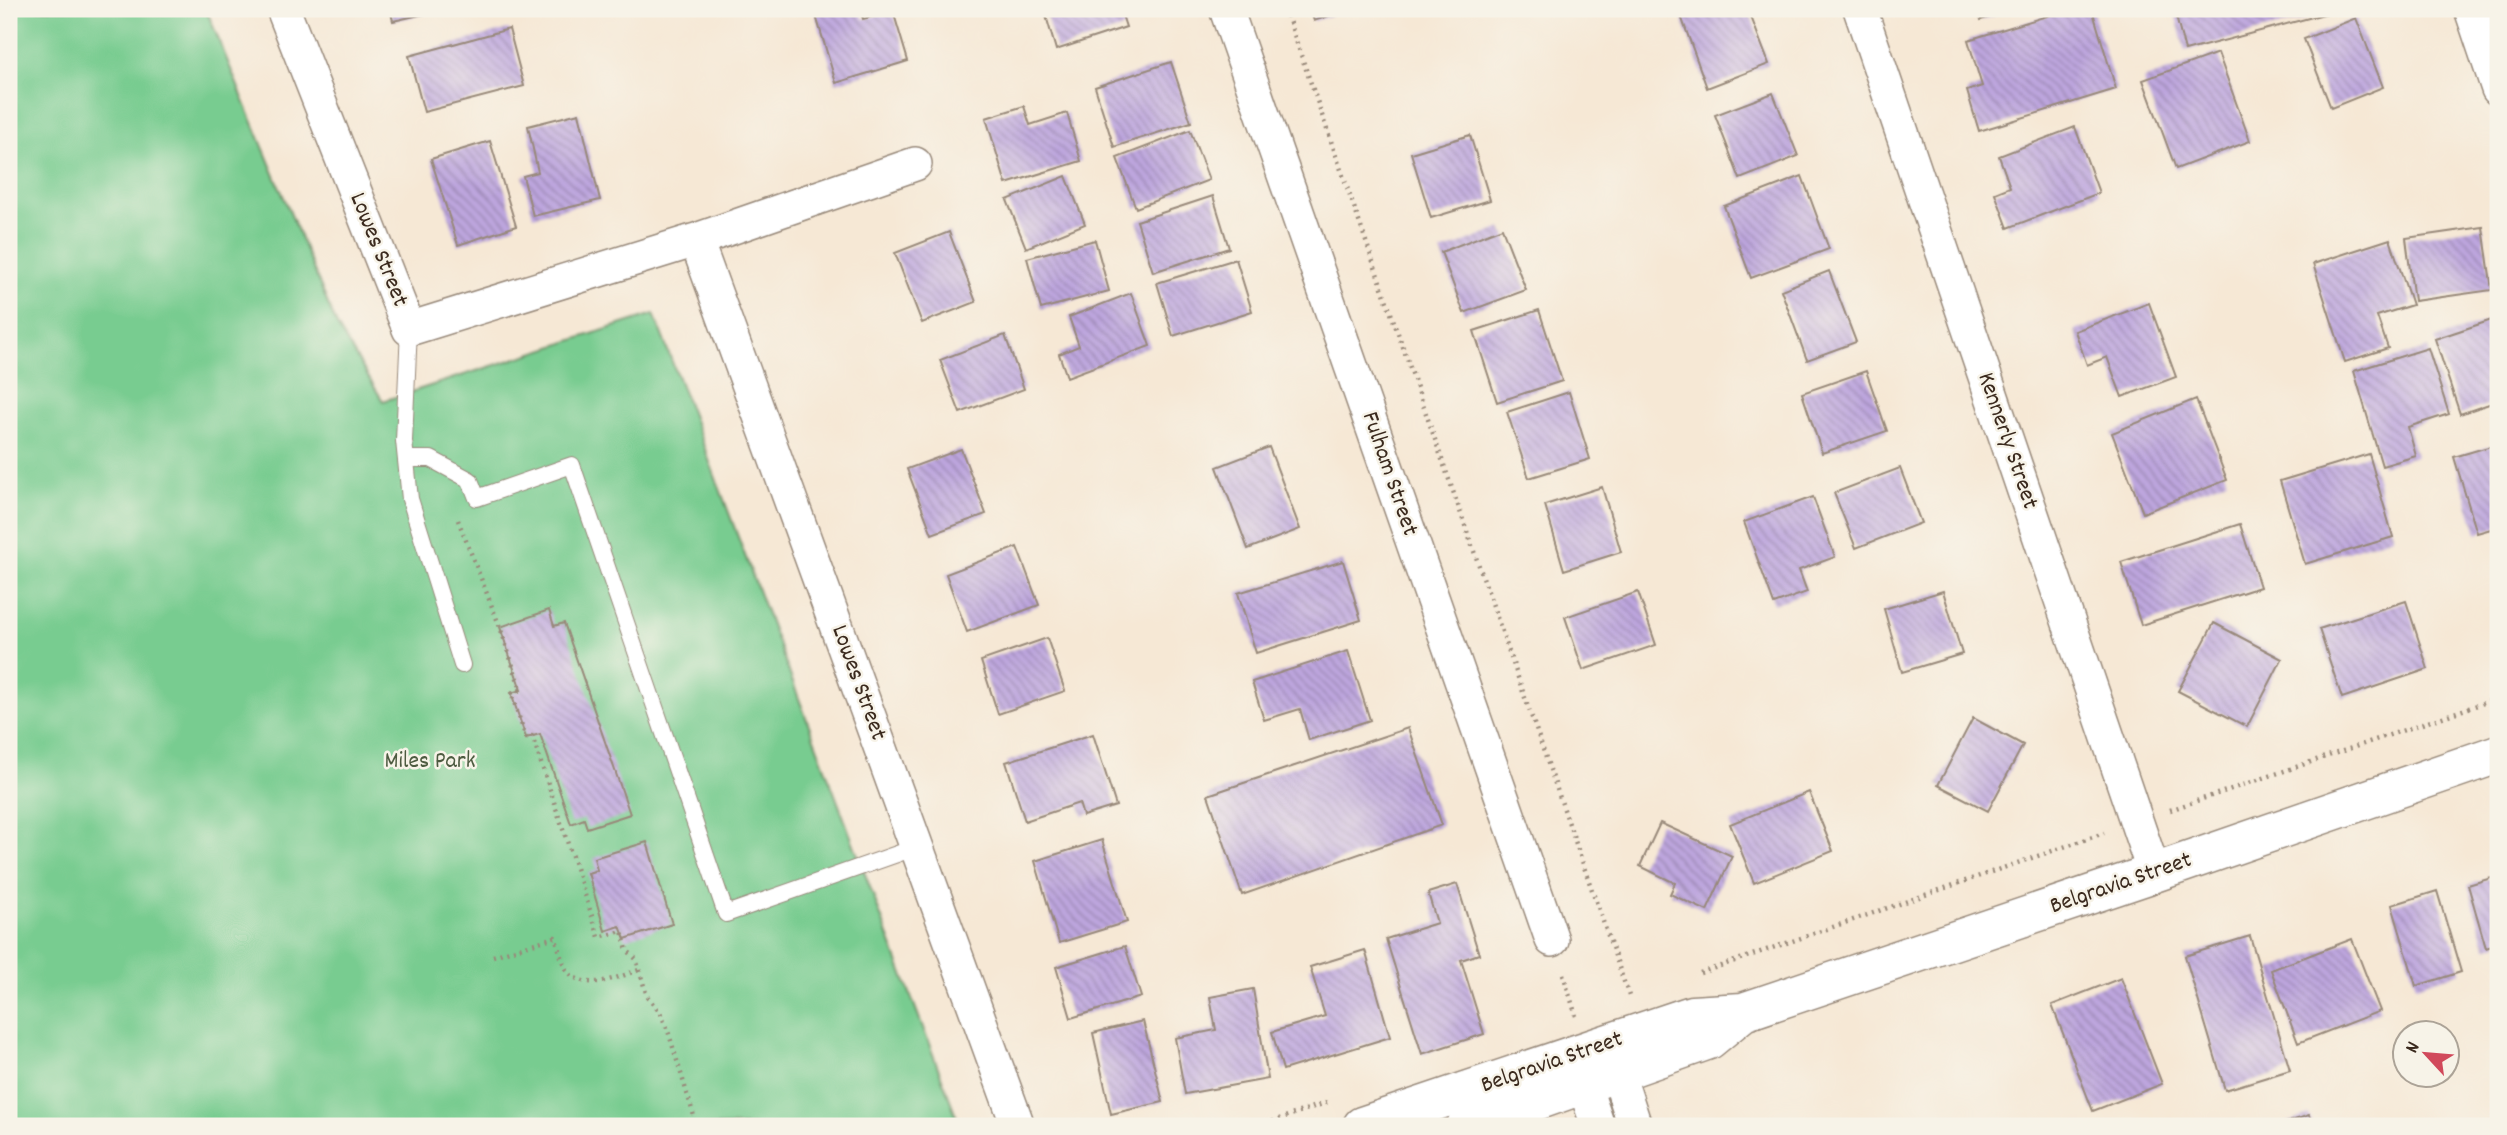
<svg xmlns="http://www.w3.org/2000/svg" width="2507" height="1135" viewBox="0 0 2507 1135" font-family="Dekko,sans-serif">
<style>
.park{fill:#78cc90;stroke:#5a7b57;stroke-width:2}
.building{fill:url(#building-back-hatch)}
.lines{fill:none;stroke-linecap:round;stroke-linejoin:round}
.lane-casing{stroke:#98897a;stroke-width:18}
.street-casing{stroke:#98897a;stroke-width:36}
.secondary-casing{stroke:#98897a;stroke-width:41}
.path{stroke:#98897a;stroke-width:4.5;stroke-dasharray:2 5;stroke-linecap:butt}
.lane{stroke:#fff;stroke-width:16}
.street{stroke:#fff;stroke-width:33}
.secondary{stroke:#fff;stroke-width:38}
.labels{text-anchor:middle;dominant-baseline:central;stroke-width:5;stroke-linejoin:round;paint-order:stroke}
.street-label{font-size:24px;fill:#3b2a1e;stroke:#f7f3e8}
.park-label{font-size:24px;fill:#4d5b40;stroke:#f7f3e8}
</style>
<defs>
<pattern id="building-back-hatch" width="6" height="6" patternUnits="userSpaceOnUse" patternTransform="scale(1.75)"><rect width="6" height="6" fill="#bda6de"/><path d="M-1 5l2 2M0 0l6 6M5-1l2 2" fill="none" stroke="#9b87b3"/></pattern>
</defs>
<rect width="100%" height="100%" fill="#f7f3e8"/>
<filter id="ink" filterUnits="userSpaceOnUse"><feTurbulence type="fractalNoise" baseFrequency=".0143" numOctaves="2"/><feDisplacementMap in="SourceGraphic" scale="14" xChannelSelector="R" yChannelSelector="G"/><feConvolveMatrix kernelMatrix="1 2 1 2 8 2 1 2 1" color-interpolation-filters="sRGB"/></filter>
<filter id="wash" filterUnits="userSpaceOnUse"><feTurbulence type="fractalNoise" baseFrequency=".00686" numOctaves="4" result="noise"/><feDisplacementMap in="SourceGraphic" scale="28" xChannelSelector="R" yChannelSelector="G"/><feGaussianBlur stdDeviation="1.57" result="paint"/><feColorMatrix in="noise" values="0 0 0 0 0 0 0 0 0 0 0 0 0 0 0 0 0 1.4 0 .05"/><feComposite in="paint" operator="in"/></filter>
<g filter="url(#wash)">
<rect width="100%" height="100%" fill="#f6e8d5"/>
<path class="park" d="M 9,9 L 206,9 L 337,326 L 383,401 L 654,314 L 960,1126 L 9,1126 Z"/>
<g id="blocks">
<path class="building" d="M 390,9 L 442,9 L 442,10 L 393,21 Z
M 814,9 L 860,9 L 863,19 L 893,11 L 908,61 L 836,83 Z
M 1044,9 L 1120,9 L 1126,27 L 1056,50 Z
M 1310,9 L 1349,9 L 1314,21 Z
M 1699,9 L 1748,9 L 1769,64 L 1707,88 L 1681,16 Z
M 1978,9 L 2013,9 L 1981,20 Z
M 2070,9 L 2092,9 L 2116,89 L 1979,131 L 1967,91 L 1982,86 L 1968,40 Z
M 2174,9 L 2339,9 L 2339,10 L 2185,51 Z
M 2356,18 L 2383,87 L 2331,108 L 2304,39 Z
M 509,29 L 524,86 L 424,112 L 409,56 Z
M 2218,53 L 2250,141 L 2176,169 L 2143,80 Z
M 1171,62 L 1191,122 L 1114,147 L 1095,87 Z
M 1773,93 L 1798,156 L 1740,179 L 1715,115 Z
M 1024,106 L 1030,125 L 1067,113 L 1081,161 L 1006,184 L 986,118 Z
M 579,113 L 600,200 L 533,216 L 523,176 L 538,172 L 528,126 Z
M 2075,127 L 2099,193 L 2008,228 L 1995,193 L 2010,187 L 1999,156 Z
M 1190,130 L 1209,180 L 1136,208 L 1117,158 Z
M 1470,135 L 1490,200 L 1431,218 L 1411,153 Z
M 490,141 L 516,226 L 458,245 L 431,159 Z
M 1066,176 L 1085,224 L 1026,248 L 1007,200 Z
M 1802,176 L 1829,249 L 1751,278 L 1724,206 Z
M 1213,196 L 1229,248 L 1153,272 L 1137,221 Z
M 2483,227 L 2492,290 L 2414,301 L 2406,238 Z
M 1502,228 L 1526,290 L 1464,313 L 1441,252 Z
M 949,232 L 976,302 L 922,323 L 895,253 Z
M 2390,239 L 2412,305 L 2377,316 L 2388,348 L 2345,362 L 2313,264 Z
M 1095,240 L 1109,291 L 1041,309 L 1027,258 Z
M 1236,259 L 1252,311 L 1173,336 L 1157,283 Z
M 1829,271 L 1856,342 L 1807,360 L 1781,290 Z
M 1131,293 L 1150,346 L 1067,377 L 1059,354 L 1079,346 L 1069,317 Z
M 2149,303 L 2176,377 L 2122,397 L 2107,357 L 2087,365 L 2075,331 Z
M 1539,310 L 1562,381 L 1497,402 L 1474,331 Z
M 2498,318 L 2498,401 L 2460,414 L 2435,339 Z
M 1005,335 L 1024,389 L 960,413 L 940,360 Z
M 2428,348 L 2449,414 L 2408,427 L 2416,456 L 2382,466 L 2354,371 Z
M 1866,371 L 1887,431 L 1822,453 L 1802,393 Z
M 1569,392 L 1590,459 L 1529,478 L 1507,412 Z
M 2196,399 L 2227,480 L 2143,513 L 2112,433 Z
M 2498,444 L 2498,527 L 2477,533 L 2454,457 Z
M 1269,447 L 1300,529 L 1248,549 L 1217,467 Z
M 961,449 L 986,514 L 932,534 L 907,469 Z
M 2369,454 L 2393,537 L 2305,564 L 2280,481 Z
M 1900,468 L 1921,523 L 1856,548 L 1834,493 Z
M 1602,487 L 1621,552 L 1564,570 L 1545,505 Z
M 1813,497 L 1835,557 L 1799,570 L 1807,592 L 1774,604 L 1744,522 Z
M 2240,524 L 2260,587 L 2141,625 L 2121,562 Z
M 1017,547 L 1039,605 L 967,632 L 946,574 Z
M 1343,561 L 1361,620 L 1256,653 L 1238,593 Z
M 1943,591 L 1962,654 L 1902,672 L 1884,609 Z
M 1638,592 L 1656,645 L 1583,670 L 1565,617 Z
M 2406,601 L 2428,669 L 2342,698 L 2319,629 Z
M 549,610 L 554,626 L 564,623 L 630,814 L 587,828 L 584,819 L 571,824 L 540,734 L 526,738 L 511,693 L 521,690 L 500,627 Z
M 2214,623 L 2282,659 L 2247,727 L 2178,691 Z
M 1047,638 L 1065,691 L 998,714 L 981,661 Z
M 1348,651 L 1370,720 L 1309,740 L 1300,709 L 1264,720 L 1252,682 Z
M 1973,718 L 2023,745 L 1988,811 L 1938,785 Z
M 1408,728 L 1442,825 L 1242,895 L 1208,795 Z
M 1093,734 L 1116,806 L 1083,816 L 1079,803 L 1025,821 L 1006,762 Z
M 1809,792 L 1833,851 L 1754,883 L 1730,824 Z
M 1660,823 L 1732,856 L 1707,911 L 1670,894 L 1675,883 L 1640,866 Z
M 1102,840 L 1127,922 L 1059,943 L 1035,861 Z
M 647,842 L 672,924 L 625,939 L 620,926 L 605,931 L 588,873 L 597,870 L 594,858 Z
M 2498,876 L 2498,944 L 2486,948 L 2468,885 Z
M 1457,884 L 1479,954 L 1461,960 L 1484,1034 L 1422,1054 L 1386,939 L 1437,923 L 1428,893 Z
M 2437,891 L 2461,972 L 2416,986 L 2392,905 Z
M 2250,936 L 2290,1070 L 2225,1090 L 2185,956 Z
M 2352,939 L 2380,1011 L 2298,1043 L 2271,970 Z
M 1125,946 L 1141,997 L 1071,1018 L 1056,967 Z
M 1365,950 L 1390,1037 L 1283,1070 L 1272,1032 L 1325,1016 L 1310,967 Z
M 2121,978 L 2162,1084 L 2093,1111 L 2052,1005 Z
M 1253,989 L 1268,1079 L 1185,1094 L 1175,1038 L 1216,1030 L 1210,997 Z
M 1143,1021 L 1163,1102 L 1111,1114 L 1093,1033 Z
M 2309,1115 L 2313,1126 L 2277,1126 Z"/>
</g>
</g>
<g filter="url(#ink)">
<use href="#blocks" fill-opacity="0" stroke="#98897a" stroke-width="2"/>
<g class="lines">
<defs>
<path id="lane" d="M 409,329 L 404,441 L 410,499 L 462,665
M 406,459 L 431,459 L 470,480 L 477,498 L 572,465 L 726,914 L 917,847"/>
<path id="street" d="M 283,9 L 409,329 L 696,240 L 1018,1126
M 1226,9 L 1552,940
M 1860,9 L 2154,873
M 2471,9 L 2498,89
M 696,240 L 915,164
M 1610,1049 L 1635,1126
M 1575,1059 L 1598,1126"/>
<path id="secondary" d="M 1362,1126 L 1692,1015 L 1743,1012 L 2154,873 L 2498,754
M 1466,1126 L 1709,1040 L 1743,1012"/>
</defs>
<use href="#lane" class="lane-casing"/>
<use href="#street" class="street-casing"/>
<use href="#secondary" class="secondary-casing"/>
<path class="path" d="M 1285,9 L 1629,996
M 458,520 L 500,627 L 521,690 L 511,693 L 526,738 L 532,736 L 599,937 L 622,931 L 627,950 L 636,959 L 647,996 L 661,1014 L 669,1034 L 697,1126
M 2170,810 L 2498,698
M 493,956 L 555,937 C 559,947 561,960 566,969 C 584,994 617,977 639,970
M 1700,973 L 2104,833
M 1563,974 L 1576,1016
M 1259,1126 L 1331,1101"/>
<use href="#lane" class="lane"/>
<use href="#street" class="street"/>
<use href="#secondary" class="secondary"/>
</g>
</g>
<g class="labels">
<g class="street-label">
<text transform="translate(378 250) rotate(68)">Lowes Street</text>
<text transform="translate(2007 441) rotate(71)">Kennerly Street</text>
<text transform="translate(1389 474) rotate(71)">Fulham Street</text>
<text transform="translate(858 683) rotate(70)">Lowes Street</text>
<text transform="translate(2121 884) rotate(-19)">Belgravia Street</text>
<text transform="translate(1552 1063) rotate(-19)">Belgravia Street</text>
</g>
<g class="park-label">
<text x="430" y="762">Miles Park</text>
</g>
</g>
<rect width="2507" height="1135" fill="none" stroke="#f7f3e8" stroke-width="35"/>
<g transform="translate(2426 1054) rotate(296)"><circle r="33" fill="#f7f3e8" stroke="#aca397" stroke-width="2"/>
<path d="M0-5L12 26L0 18L-12 26Z" fill="#d1495b"/>
<text y="-10" font-size="19" font-weight="bold" text-anchor="middle" fill="#3b2a1e">N</text>
</g>
</svg>
